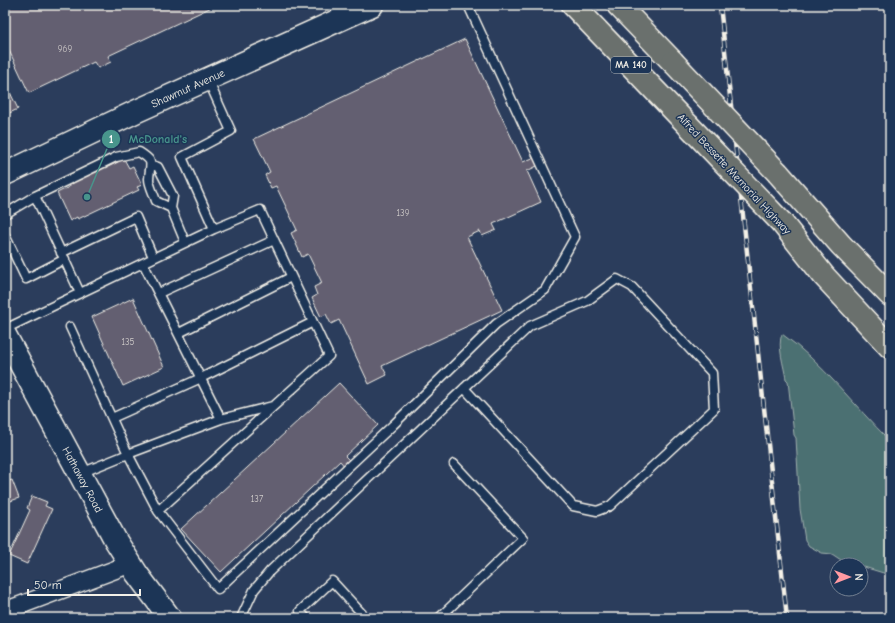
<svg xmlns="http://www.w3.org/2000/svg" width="895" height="623" viewBox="0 0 895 623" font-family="'Comic Neue',sans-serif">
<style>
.green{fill:#4c7072;stroke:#a0b0ad}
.building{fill:#635f71;stroke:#f4f1e8}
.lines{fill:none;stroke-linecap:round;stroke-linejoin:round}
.lane-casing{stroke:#f4f1e8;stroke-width:11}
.street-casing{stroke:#f4f1e8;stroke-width:20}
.secondary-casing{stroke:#f4f1e8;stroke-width:25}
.highway-casing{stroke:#f4f1e8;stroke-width:25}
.lane{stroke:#1d3557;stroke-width:8}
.street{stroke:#1d3557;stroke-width:17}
.secondary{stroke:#1d3557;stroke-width:22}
.highway{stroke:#6a706d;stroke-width:22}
.rail-casing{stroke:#f4f1e8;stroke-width:4.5}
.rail{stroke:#1d3557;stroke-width:3;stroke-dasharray:9;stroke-linecap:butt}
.highway-bridge-casing{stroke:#f4f1e8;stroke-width:25;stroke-linecap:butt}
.highway-bridge{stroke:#6a706d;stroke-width:22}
.labels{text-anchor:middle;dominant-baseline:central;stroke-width:3;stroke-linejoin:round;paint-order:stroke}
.number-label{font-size:9px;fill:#d0ccca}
.shield{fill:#1d3557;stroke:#b4b9bc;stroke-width:1}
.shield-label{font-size:10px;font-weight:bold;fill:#f4f1e8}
.street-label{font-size:11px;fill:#f4f1e8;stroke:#1d3557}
.leader{fill:none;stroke:#48958c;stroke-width:1.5}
.callout-dot{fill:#48958c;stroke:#1d3557;stroke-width:1.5}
.mark-label{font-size:12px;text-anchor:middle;font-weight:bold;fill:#fff}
.callout-label{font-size:12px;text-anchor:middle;font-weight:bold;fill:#48958c;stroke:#1d3557;stroke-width:3;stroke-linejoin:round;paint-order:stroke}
</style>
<rect width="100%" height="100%" fill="#2b3d5c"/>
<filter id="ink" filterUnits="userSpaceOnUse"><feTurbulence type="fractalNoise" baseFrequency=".025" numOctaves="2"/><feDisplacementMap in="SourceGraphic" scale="8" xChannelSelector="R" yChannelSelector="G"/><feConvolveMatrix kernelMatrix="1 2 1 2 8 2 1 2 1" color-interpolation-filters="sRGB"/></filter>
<g filter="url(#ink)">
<path class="green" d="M 782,334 C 823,363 854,406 890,441 L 890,575 L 841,560 L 832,554 L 822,553 L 809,546 L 805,540 L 800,509 L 796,438 L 794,435 L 788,381 L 786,379 C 784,366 777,346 782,334 Z"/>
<path class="building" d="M 5,5 L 216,5 L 108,56 L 111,62 L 98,68 L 94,62 L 29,93 L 5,42 Z
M 465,39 L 523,162 L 535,157 L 539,165 L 527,171 L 541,202 L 493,224 L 496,230 L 482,236 L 480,231 L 467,237 L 502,310 L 382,366 L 387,375 L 369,384 L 339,320 L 331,324 L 326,314 L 321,317 L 312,298 L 317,295 L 314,287 L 322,283 L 308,254 L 302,257 L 291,233 L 297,230 L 276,186 L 271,188 L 265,175 L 270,172 L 254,139 Z
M 5,82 L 18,109 L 5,115 Z
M 124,159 L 129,168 L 133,166 L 142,185 L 137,187 L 139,190 L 78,219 L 77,217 L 70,221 L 57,193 L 69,187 L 68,184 L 105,166 L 106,168 Z
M 133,298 L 164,367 L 123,386 L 92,317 Z
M 339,383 L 378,425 L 345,456 L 352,463 L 346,468 L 340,461 L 221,572 L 181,529 Z
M 12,480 L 19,498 L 5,503 L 5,482 Z
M 32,496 L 47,502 L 45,506 L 52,509 L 27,564 L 9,556 L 30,510 L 27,508 Z
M 103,612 L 106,618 L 87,618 Z"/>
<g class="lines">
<defs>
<path id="lane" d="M 152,165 L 158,167 L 173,196 L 171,208 L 185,242
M 35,196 L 116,157 L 139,152 C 155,162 150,162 149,179 C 149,185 154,194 156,201 L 171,208
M 5,214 L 35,196 L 80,293
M 5,235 L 26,279 L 65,259
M 61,253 L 136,217 L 153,257
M 143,263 L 221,419
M 159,293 L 274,240
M 70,327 L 128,454 L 221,419 L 273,406
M 5,329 L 214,229 L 182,157 L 231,131 L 208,80
M 179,333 L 291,277
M 112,418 L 201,378 L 313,322
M 81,473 L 128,454 L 158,511 L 329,356 L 260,210 L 214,229
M 158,511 L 218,589 L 393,425 L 496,324 L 545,290 L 575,237 L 468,5
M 241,618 L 254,590 L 270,571 L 530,326 L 587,301 L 617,279 L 632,287 L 712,373 L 714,409 L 610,506 L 597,511 L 573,506 L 464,388
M 306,618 L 300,611 L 332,581 L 366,618
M 439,618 L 523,538 L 454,464"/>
<path id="street" d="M 5,611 L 130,564"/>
<g id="secondary">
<path id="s1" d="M 5,174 L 137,111 L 372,5"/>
<path id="s2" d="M 5,335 L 116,541 L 137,574 L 170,618"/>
</g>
<path id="highway" d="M 573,5 L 688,125
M 618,5 L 673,62
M 778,173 L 841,245 L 890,295
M 782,223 L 824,276 L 890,347"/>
</defs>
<use href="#lane" class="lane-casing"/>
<use href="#street" class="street-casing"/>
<use href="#secondary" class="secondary-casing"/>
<use href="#highway" class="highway-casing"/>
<use href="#lane" class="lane"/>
<use href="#street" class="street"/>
<use href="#secondary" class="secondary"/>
<use href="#highway" class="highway"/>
<defs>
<path id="rail" d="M 720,5 L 787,618"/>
</defs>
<use href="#rail" class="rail-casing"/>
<use href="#rail" class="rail"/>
<defs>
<path id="highway-bridge" d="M 673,62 L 778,173
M 688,125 L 782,223"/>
</defs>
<use href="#highway-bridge" class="highway-bridge-casing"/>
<use href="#highway-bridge" class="highway-bridge"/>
</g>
</g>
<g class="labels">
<g class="number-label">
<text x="65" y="49">969</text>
<text x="403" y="213">139</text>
<text x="128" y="342">135</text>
<text x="257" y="499">137</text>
</g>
<rect class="shield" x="611" y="57" width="40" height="16" rx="3"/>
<g class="shield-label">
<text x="631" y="65">MA 140</text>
</g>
<g class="street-label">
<text stroke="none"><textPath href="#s1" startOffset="202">Shawmut Avenue</textPath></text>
<text transform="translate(734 174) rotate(47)">Alfred Bessette Memorial Highway</text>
<text stroke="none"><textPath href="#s2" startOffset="164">Hathaway Road</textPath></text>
</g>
</g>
<path class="leader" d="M87 197L111 139"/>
<g class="callout-dot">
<circle cx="87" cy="197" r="4"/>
<circle cx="111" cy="139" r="10"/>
</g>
<g class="mark-label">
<text x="111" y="143">1</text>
</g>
<g class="callout-label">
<text x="158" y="143">McDonald's</text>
</g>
<rect width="895" height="623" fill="none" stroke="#1d3557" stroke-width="20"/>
<rect x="10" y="10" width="875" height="603" fill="none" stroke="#f4f1e8" stroke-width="1.5" filter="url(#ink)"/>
<g transform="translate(849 577) rotate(90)"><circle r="19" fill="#1d3557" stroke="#738091"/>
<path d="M0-3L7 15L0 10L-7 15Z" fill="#ff9aa2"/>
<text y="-6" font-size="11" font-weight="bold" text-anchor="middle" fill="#f4f1e8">N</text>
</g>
<path d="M28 589v6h112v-6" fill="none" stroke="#f4f1e8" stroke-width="2"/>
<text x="34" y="589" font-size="12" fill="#f4f1e8" stroke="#1d3557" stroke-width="3" paint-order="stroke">50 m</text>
</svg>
